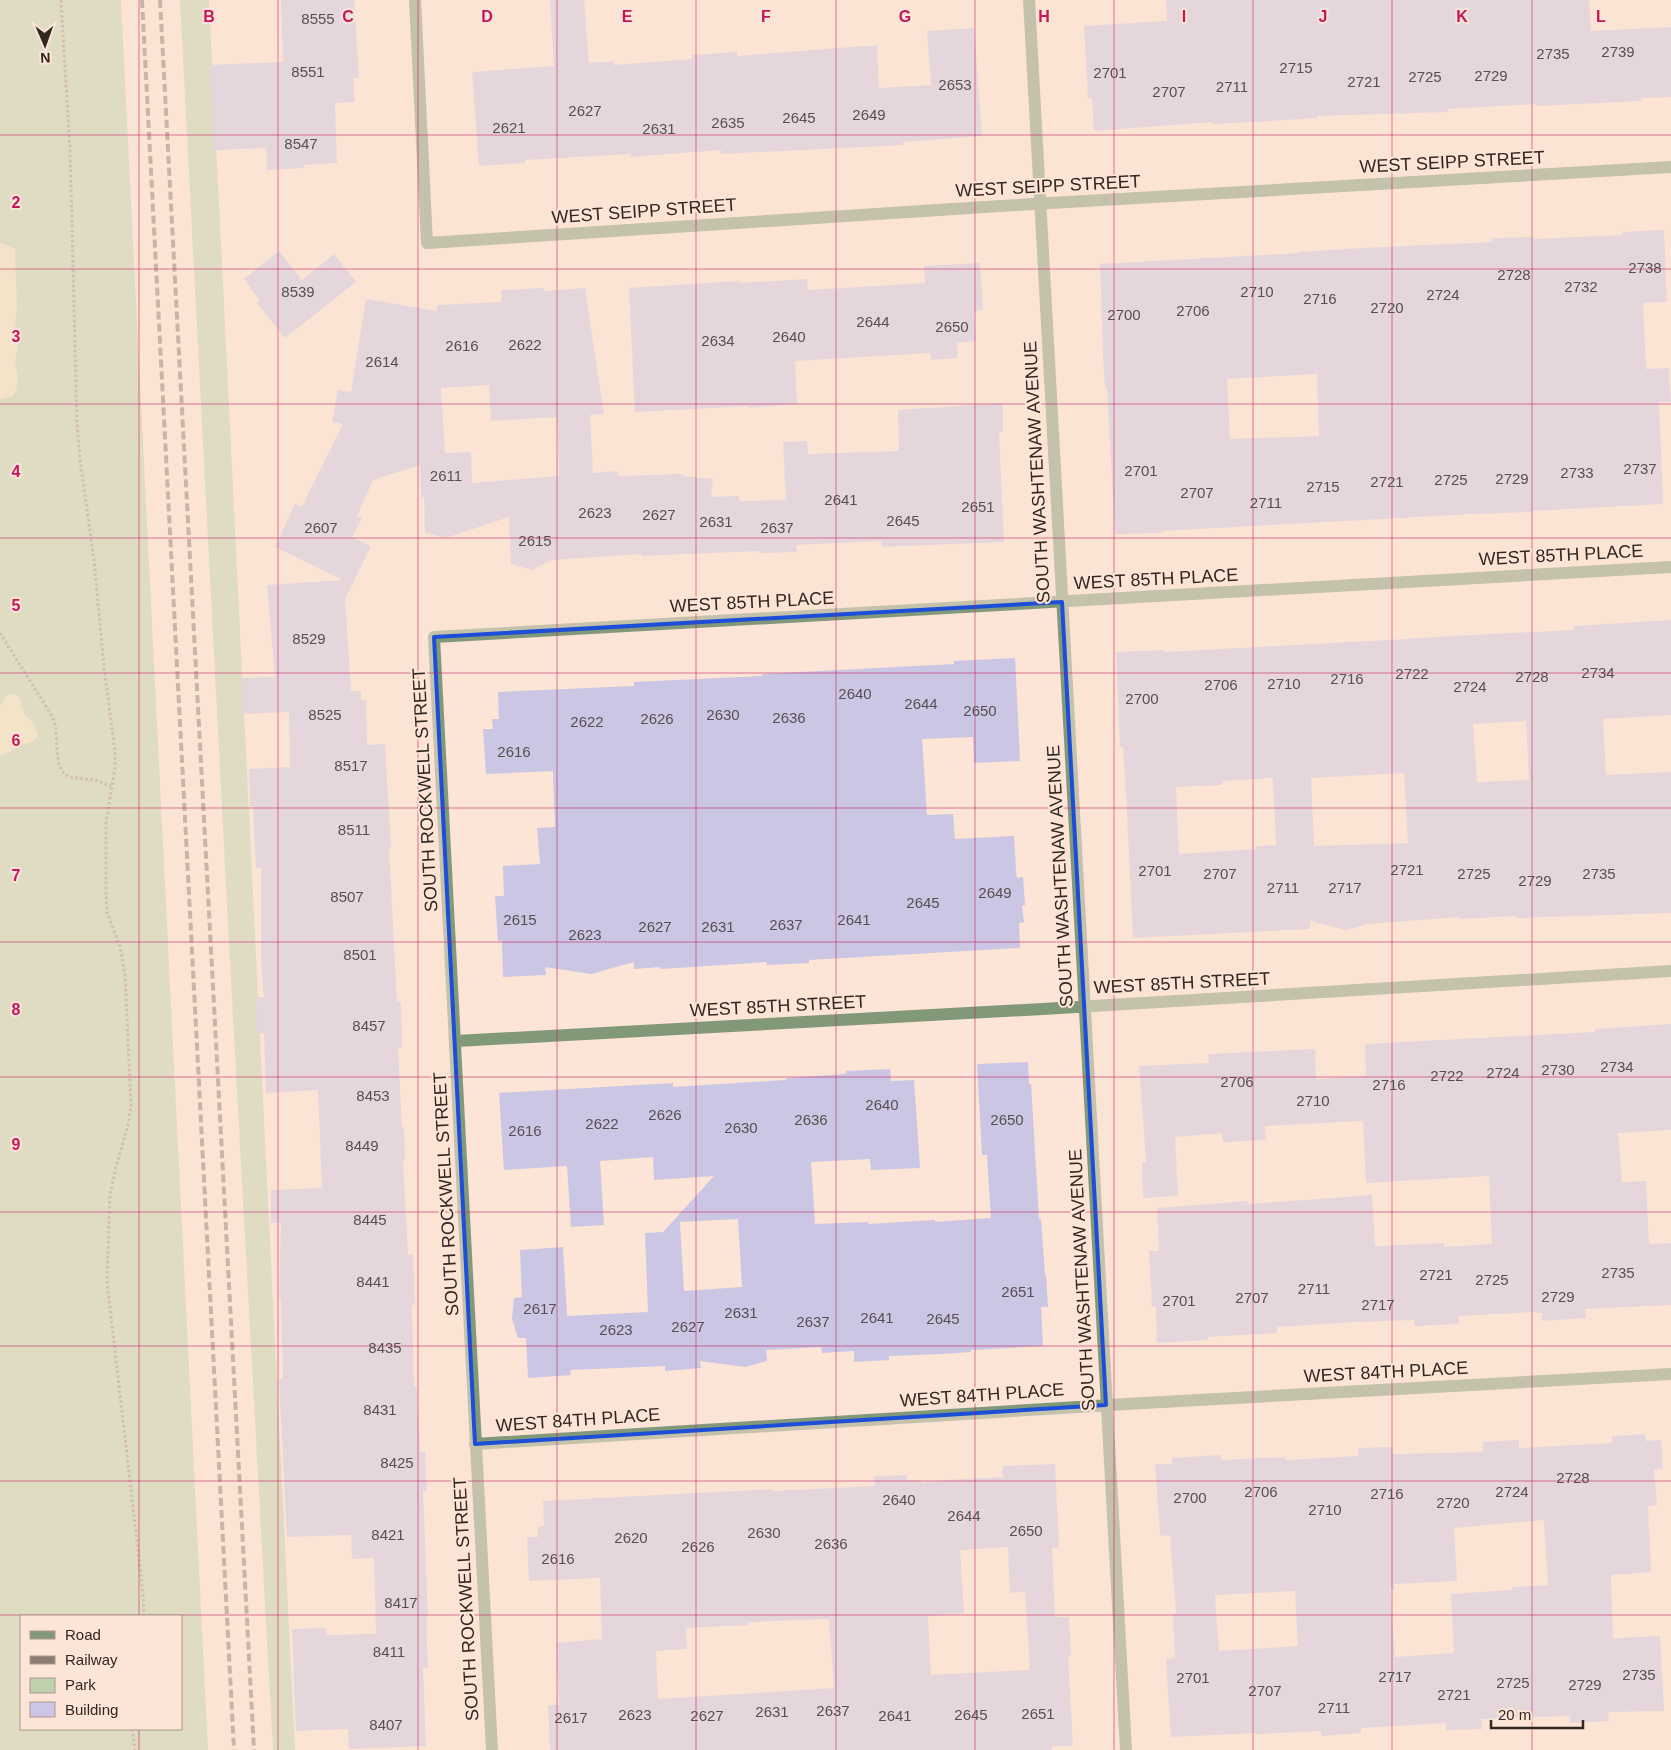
<svg xmlns="http://www.w3.org/2000/svg" width="1671" height="1750" viewBox="0 0 1671 1750" font-family="Arial,sans-serif">
<style>
.green{fill:#bfd0ae;fill-rule:evenodd}
.sand{fill:#eae0bb}
.building{fill:#cbc6e3;fill-rule:evenodd}
.lines{fill:none;stroke-linecap:round;stroke-linejoin:round}
.path{stroke:#a39186;stroke-width:3;stroke-dasharray:2.5 2.5;stroke-linecap:butt}
.minor{stroke:#829979;stroke-width:12}
.rail{stroke:#8c7c72;stroke-width:4;stroke-dasharray:8 4;stroke-linecap:butt}
.marked{fill:none;stroke:#1d4ed8;stroke-width:4;stroke-linejoin:round}
.grid{fill:none;stroke:#c2185b;stroke-width:1;stroke-opacity:0.55}
.labels{text-anchor:middle;dominant-baseline:central;stroke-width:4;stroke-linejoin:round;paint-order:stroke}
.number-label{font-size:15px;fill:#584f52}
.street-label{font-size:18px;fill:#322721;stroke:#fce4d6}
.grid-label{font-size:16px;text-anchor:middle;font-weight:bold;fill:#c2185b;stroke:#fce4d6;stroke-width:4;stroke-linejoin:round;paint-order:stroke}
</style>
<rect width="100%" height="100%" fill="#fce4d6"/>
<path class="green" d="M 0,0 L 121,0 L 208,1750 L 0,1750 ZM 21,1616 L 181,1616 L 181,1729 L 21,1729 Z
M 180,0 L 209,0 L 295,1750 L 273,1750 L 230,962 Z"/>
<path class="sand" d="M 0,244 L 4,244 L 15,249 L 17,308 L 15,329 L 18,346 L 15,362 L 18,378 L 16,391 L 13,396 L 0,399 Z
M 13,694 L 18,695 L 25,715 L 35,725 L 38,737 C 32,744 26,742 19,746 C 12,749 8,755 0,755 L 0,706 L 7,695 Z"/>
<path class="building" d="M 281,0 L 354,0 L 359,78 L 353,78 L 355,102 L 335,103 L 337,163 L 304,165 L 304,168 L 267,170 L 266,148 L 214,150 L 210,65 L 283,62 Z
M 550,0 L 584,0 L 589,63 L 614,61 L 614,65 L 692,59 L 692,55 L 737,52 L 737,56 L 877,45 L 879,88 L 931,85 L 927,31 L 974,28 L 982,136 L 903,142 L 903,145 L 721,154 L 721,150 L 631,157 L 631,154 L 525,160 L 525,163 L 479,166 L 472,72 L 554,66 Z
M 1166,0 L 1589,0 L 1591,31 L 1671,27 L 1671,97 L 1641,98 L 1641,101 L 1578,104 L 1535,106 L 1535,104 L 1448,109 L 1449,112 L 1318,116 L 1318,118 L 1255,122 L 1213,124 L 1213,122 L 1094,131 L 1092,98 L 1088,98 L 1084,26 L 1167,21 Z
M 1664,230 L 1667,302 L 1643,303 L 1646,369 L 1669,368 L 1671,402 L 1659,402 L 1663,504 L 1532,511 L 1532,512 L 1473,514 L 1346,521 L 1161,531 L 1161,533 L 1115,534 L 1107,388 L 1105,389 L 1103,355 L 1100,264 L 1299,253 L 1299,252 L 1362,248 L 1492,242 L 1492,238 L 1534,237 L 1534,239 L 1622,235 L 1622,232 ZM 1317,374 L 1319,436 L 1230,439 L 1227,379 Z
M 279,251 L 302,280 L 334,254 L 356,282 L 285,338 L 257,303 L 260,301 L 244,279 Z
M 980,263 L 983,310 L 974,311 L 976,341 L 957,343 L 958,358 L 931,360 L 930,353 L 795,361 L 797,404 L 749,408 L 749,406 L 635,412 L 629,288 L 739,281 L 739,283 L 807,279 L 808,290 L 925,283 L 924,266 Z
M 544,288 L 544,291 L 585,288 L 604,414 L 590,415 L 593,473 L 618,471 L 618,476 L 683,474 L 683,476 L 713,479 L 711,497 L 739,496 L 739,501 L 786,500 L 783,442 L 807,441 L 808,454 L 899,451 L 898,410 L 1003,403 L 1003,432 L 999,432 L 1004,542 L 882,547 L 881,541 L 796,545 L 797,552 L 760,553 L 759,551 L 642,556 L 641,554 L 552,560 L 532,570 L 511,564 L 509,517 L 446,538 L 425,533 L 424,497 L 421,497 L 420,465 L 373,480 L 357,516 L 362,518 L 352,537 L 371,546 L 345,599 L 351,691 L 361,691 L 361,700 L 366,700 L 367,745 L 385,744 L 391,848 L 389,848 L 397,1002 L 401,1002 L 402,1048 L 398,1048 L 402,1127 L 404,1127 L 405,1161 L 403,1161 L 408,1255 L 413,1254 L 415,1305 L 412,1305 L 414,1386 L 417,1386 L 420,1452 L 425,1452 L 427,1491 L 423,1491 L 428,1618 L 426,1617 L 428,1668 L 423,1668 L 426,1746 L 349,1749 L 348,1729 L 296,1731 L 292,1629 L 326,1628 L 326,1635 L 376,1634 L 374,1558 L 352,1559 L 351,1535 L 287,1537 L 279,1379 L 283,1379 L 281,1298 L 279,1299 L 281,1223 L 271,1223 L 271,1190 L 322,1188 L 318,1090 L 266,1093 L 264,1033 L 257,1033 L 256,997 L 264,997 L 261,961 L 261,868 L 256,868 L 253,806 L 250,806 L 249,769 L 290,767 L 289,712 L 243,714 L 241,678 L 275,677 L 267,585 L 343,580 L 275,547 L 295,504 L 302,507 L 343,424 L 332,422 L 338,390 L 351,392 L 366,299 L 437,311 L 437,305 L 502,302 L 501,290 ZM 489,385 L 491,421 L 557,417 L 559,476 L 472,483 L 471,452 L 445,453 L 441,388 Z
M 1671,620 L 1671,715 L 1603,719 L 1606,775 L 1671,772 L 1671,913 L 1516,918 L 1516,916 L 1460,919 L 1459,917 L 1368,924 L 1346,930 L 1310,921 L 1310,929 L 1133,938 L 1126,793 L 1123,747 L 1120,747 L 1116,652 L 1164,650 L 1164,652 L 1390,640 L 1450,636 L 1574,630 L 1574,626 ZM 1526,721 L 1529,780 L 1477,782 L 1473,724 ZM 1404,773 L 1408,843 L 1314,846 L 1311,778 ZM 1273,778 L 1276,845 L 1256,846 L 1257,849 L 1179,854 L 1176,787 L 1222,785 L 1222,781 Z
M 1015,658 L 1020,761 L 974,763 L 973,737 L 922,739 L 927,815 L 953,814 L 955,839 L 1014,836 L 1016,871 L 1017,878 L 1023,877 L 1025,905 L 1022,906 L 1024,922 L 1019,923 L 1020,948 L 809,960 L 809,963 L 767,965 L 766,962 L 661,969 L 660,967 L 634,969 L 634,962 L 591,974 L 545,967 L 546,975 L 503,977 L 502,941 L 498,941 L 495,896 L 504,896 L 503,866 L 540,864 L 537,828 L 555,827 L 553,771 L 486,774 L 483,729 L 493,729 L 492,719 L 499,719 L 498,692 L 634,686 L 634,682 L 762,676 L 762,674 L 954,664 L 954,661 Z
M 1671,1024 L 1671,1130 L 1618,1133 L 1622,1182 L 1646,1181 L 1649,1244 L 1671,1243 L 1671,1305 L 1585,1309 L 1586,1318 L 1542,1321 L 1542,1313 L 1536,1313 L 1536,1312 L 1459,1316 L 1459,1324 L 1414,1326 L 1414,1320 L 1356,1322 L 1277,1327 L 1277,1333 L 1208,1337 L 1208,1340 L 1157,1343 L 1156,1306 L 1152,1307 L 1149,1251 L 1159,1251 L 1157,1208 L 1248,1201 L 1248,1204 L 1372,1195 L 1375,1246 L 1444,1243 L 1444,1247 L 1492,1244 L 1489,1176 L 1366,1183 L 1363,1121 L 1265,1126 L 1266,1140 L 1223,1142 L 1222,1133 L 1175,1137 L 1178,1196 L 1143,1198 L 1142,1162 L 1146,1162 L 1139,1066 L 1209,1063 L 1208,1054 L 1315,1049 L 1316,1079 L 1366,1076 L 1365,1044 L 1595,1032 L 1595,1029 Z
M 1028,1062 L 1029,1084 L 1031,1084 L 1039,1219 L 1041,1219 L 1045,1275 L 1046,1275 L 1048,1307 L 1041,1307 L 1043,1346 L 971,1350 L 971,1352 L 942,1354 L 889,1356 L 889,1360 L 854,1362 L 854,1351 L 822,1353 L 821,1347 L 766,1350 L 767,1361 L 745,1367 L 700,1361 L 701,1368 L 665,1371 L 665,1366 L 570,1370 L 571,1375 L 528,1378 L 526,1338 L 518,1338 L 512,1319 L 514,1298 L 522,1297 L 520,1250 L 563,1247 L 567,1316 L 648,1312 L 645,1233 L 663,1232 L 714,1176 L 654,1180 L 653,1157 L 600,1161 L 604,1225 L 571,1227 L 567,1166 L 504,1170 L 499,1093 L 673,1083 L 673,1087 L 786,1080 L 786,1078 L 846,1074 L 846,1071 L 890,1069 L 891,1081 L 914,1080 L 920,1168 L 871,1170 L 870,1159 L 811,1162 L 815,1224 L 868,1222 L 869,1224 L 935,1220 L 935,1222 L 991,1218 L 987,1155 L 982,1155 L 977,1064 ZM 738,1219 L 742,1287 L 684,1291 L 680,1222 Z
M 1645,1434 L 1646,1441 L 1661,1440 L 1663,1469 L 1654,1470 L 1657,1505 L 1648,1506 L 1651,1572 L 1611,1575 L 1613,1638 L 1660,1636 L 1664,1711 L 1608,1712 L 1609,1721 L 1570,1723 L 1570,1716 L 1481,1719 L 1482,1729 L 1446,1730 L 1446,1723 L 1361,1728 L 1361,1733 L 1322,1736 L 1321,1731 L 1257,1734 L 1257,1733 L 1171,1737 L 1166,1659 L 1175,1658 L 1173,1614 L 1176,1613 L 1170,1535 L 1160,1536 L 1155,1464 L 1172,1464 L 1172,1458 L 1221,1455 L 1221,1460 L 1285,1457 L 1285,1460 L 1358,1456 L 1358,1448 L 1392,1447 L 1393,1454 L 1483,1452 L 1483,1442 L 1519,1440 L 1519,1448 L 1612,1443 L 1612,1436 ZM 1544,1520 L 1548,1585 L 1512,1587 L 1512,1590 L 1451,1594 L 1454,1653 L 1395,1657 L 1390,1590 L 1395,1589 L 1394,1584 L 1457,1581 L 1454,1528 ZM 1295,1591 L 1298,1646 L 1219,1651 L 1215,1595 Z
M 1055,1464 L 1059,1547 L 1052,1548 L 1055,1617 L 1069,1617 L 1071,1656 L 1068,1657 L 1073,1746 L 1052,1746 L 1052,1750 L 550,1750 L 548,1705 L 559,1705 L 556,1643 L 602,1639 L 600,1578 L 529,1581 L 527,1537 L 538,1537 L 538,1527 L 544,1526 L 543,1501 L 773,1489 L 773,1491 L 875,1486 L 874,1476 L 907,1475 L 907,1481 L 921,1480 L 921,1483 L 946,1480 L 1003,1477 L 1002,1466 ZM 1008,1547 L 1010,1593 L 1025,1592 L 1030,1670 L 931,1675 L 928,1616 L 964,1613 L 960,1550 ZM 829,1619 L 834,1688 L 658,1699 L 656,1651 L 687,1649 L 686,1628 L 748,1625 L 748,1622 Z"/>
<g class="lines">
<path class="path" d="M 61,0 L 70,149 L 77,424 L 80,459 L 94,560 L 104,667 L 115,751 L 115,768 L 106,823 L 106,894 L 107,912 L 120,947 L 125,974 L 131,1106 L 128,1125 L 116,1167 L 110,1194 L 107,1282 L 143,1593 L 144,1616
M 0,633 L 52,716 L 56,728 L 57,752 L 59,764 L 62,771 L 69,777 L 95,780 L 111,786
M 132,1729 L 135,1750"/>
<path class="minor" d="M 415,0 L 427,243 L 1000,206 L 1671,167
M 1029,0 L 1126,1750
M 456,1041 L 1043,1009 L 1671,971
M 475,1444 L 1144,1403 L 1671,1374
M 492,1750 C 471,1379 454,1008 434,637 L 1671,567"/>
<path class="rail" d="M 142,0 L 234,1750
M 160,0 L 254,1750"/>
</g>
<path d="M0 0H1671V1750H0ZM 1062,602 L 1106,1405 L 475,1444 L 434,637 Z" fill="#fce4d6" fill-opacity=".55" fill-rule="evenodd"/>
<path class="marked" d="M 1062,602 L 1106,1405 L 475,1444 L 434,637 Z"/>
<path class="grid" d="M 139,0 L 139,1616M 278,0 L 278,1750M 418,0 L 418,1750M 557,0 L 557,1750M 696,0 L 696,1750M 836,0 L 836,1750M 975,0 L 975,1750M 1114,0 L 1114,1750M 1253,0 L 1253,1750M 1392,0 L 1392,1750M 1532,0 L 1532,1750M 0,135 L 1671,135M 0,269 L 1671,269M 0,404 L 1671,404M 0,538 L 1671,538M 0,673 L 1671,673M 0,808 L 1671,808M 0,942 L 1671,942M 0,1077 L 1671,1077M 0,1212 L 1671,1212M 0,1346 L 1671,1346M 0,1481 L 1671,1481M 0,1615 L 1671,1615M 139,1729 L 139,1750"/>
<g class="labels">
<g class="number-label">
<text x="318" y="18">8555</text>
<text x="1618" y="51">2739</text>
<text x="1553" y="53">2735</text>
<text x="1296" y="67">2715</text>
<text x="308" y="71">8551</text>
<text x="1110" y="72">2701</text>
<text x="1491" y="75">2729</text>
<text x="1425" y="76">2725</text>
<text x="1364" y="81">2721</text>
<text x="955" y="84">2653</text>
<text x="1232" y="86">2711</text>
<text x="1169" y="91">2707</text>
<text x="585" y="110">2627</text>
<text x="869" y="114">2649</text>
<text x="799" y="117">2645</text>
<text x="728" y="122">2635</text>
<text x="509" y="127">2621</text>
<text x="659" y="128">2631</text>
<text x="301" y="143">8547</text>
<text x="1645" y="267">2738</text>
<text x="1514" y="274">2728</text>
<text x="1581" y="286">2732</text>
<text x="298" y="291">8539</text>
<text x="1257" y="291">2710</text>
<text x="1443" y="294">2724</text>
<text x="1320" y="298">2716</text>
<text x="1387" y="307">2720</text>
<text x="1193" y="310">2706</text>
<text x="1124" y="314">2700</text>
<text x="873" y="321">2644</text>
<text x="952" y="326">2650</text>
<text x="789" y="336">2640</text>
<text x="718" y="340">2634</text>
<text x="525" y="344">2622</text>
<text x="462" y="345">2616</text>
<text x="382" y="361">2614</text>
<text x="1640" y="468">2737</text>
<text x="1141" y="470">2701</text>
<text x="1577" y="472">2733</text>
<text x="446" y="475">2611</text>
<text x="1512" y="478">2729</text>
<text x="1451" y="479">2725</text>
<text x="1387" y="481">2721</text>
<text x="1323" y="486">2715</text>
<text x="1197" y="492">2707</text>
<text x="841" y="499">2641</text>
<text x="1266" y="502">2711</text>
<text x="978" y="506">2651</text>
<text x="595" y="512">2623</text>
<text x="659" y="514">2627</text>
<text x="903" y="520">2645</text>
<text x="716" y="521">2631</text>
<text x="321" y="527">2607</text>
<text x="777" y="527">2637</text>
<text x="535" y="540">2615</text>
<text x="309" y="638">8529</text>
<text x="1598" y="672">2734</text>
<text x="1412" y="673">2722</text>
<text x="1532" y="676">2728</text>
<text x="1347" y="678">2716</text>
<text x="1284" y="683">2710</text>
<text x="1221" y="684">2706</text>
<text x="1470" y="686">2724</text>
<text x="855" y="693">2640</text>
<text x="1142" y="698">2700</text>
<text x="921" y="703">2644</text>
<text x="980" y="710">2650</text>
<text x="325" y="714">8525</text>
<text x="723" y="714">2630</text>
<text x="789" y="717">2636</text>
<text x="657" y="718">2626</text>
<text x="587" y="721">2622</text>
<text x="514" y="751">2616</text>
<text x="351" y="765">8517</text>
<text x="354" y="829">8511</text>
<text x="1407" y="869">2721</text>
<text x="1155" y="870">2701</text>
<text x="1220" y="873">2707</text>
<text x="1474" y="873">2725</text>
<text x="1599" y="873">2735</text>
<text x="1535" y="880">2729</text>
<text x="1283" y="887">2711</text>
<text x="1345" y="887">2717</text>
<text x="995" y="892">2649</text>
<text x="347" y="896">8507</text>
<text x="923" y="902">2645</text>
<text x="520" y="919">2615</text>
<text x="854" y="919">2641</text>
<text x="786" y="924">2637</text>
<text x="655" y="926">2627</text>
<text x="718" y="926">2631</text>
<text x="585" y="934">2623</text>
<text x="360" y="954">8501</text>
<text x="369" y="1025">8457</text>
<text x="1617" y="1066">2734</text>
<text x="1558" y="1069">2730</text>
<text x="1503" y="1072">2724</text>
<text x="1447" y="1075">2722</text>
<text x="1237" y="1081">2706</text>
<text x="1389" y="1084">2716</text>
<text x="373" y="1095">8453</text>
<text x="1313" y="1100">2710</text>
<text x="882" y="1104">2640</text>
<text x="665" y="1114">2626</text>
<text x="811" y="1119">2636</text>
<text x="1007" y="1119">2650</text>
<text x="602" y="1123">2622</text>
<text x="741" y="1127">2630</text>
<text x="525" y="1130">2616</text>
<text x="362" y="1145">8449</text>
<text x="370" y="1219">8445</text>
<text x="1618" y="1272">2735</text>
<text x="1436" y="1274">2721</text>
<text x="1492" y="1279">2725</text>
<text x="373" y="1281">8441</text>
<text x="1314" y="1288">2711</text>
<text x="1018" y="1291">2651</text>
<text x="1558" y="1296">2729</text>
<text x="1252" y="1297">2707</text>
<text x="1179" y="1300">2701</text>
<text x="1378" y="1304">2717</text>
<text x="540" y="1308">2617</text>
<text x="741" y="1312">2631</text>
<text x="877" y="1317">2641</text>
<text x="943" y="1318">2645</text>
<text x="813" y="1321">2637</text>
<text x="688" y="1326">2627</text>
<text x="616" y="1329">2623</text>
<text x="385" y="1347">8435</text>
<text x="380" y="1409">8431</text>
<text x="397" y="1462">8425</text>
<text x="1573" y="1477">2728</text>
<text x="1261" y="1491">2706</text>
<text x="1512" y="1491">2724</text>
<text x="1387" y="1493">2716</text>
<text x="1190" y="1497">2700</text>
<text x="899" y="1499">2640</text>
<text x="1453" y="1502">2720</text>
<text x="1325" y="1509">2710</text>
<text x="964" y="1515">2644</text>
<text x="1026" y="1530">2650</text>
<text x="764" y="1532">2630</text>
<text x="388" y="1534">8421</text>
<text x="631" y="1537">2620</text>
<text x="831" y="1543">2636</text>
<text x="698" y="1546">2626</text>
<text x="558" y="1558">2616</text>
<text x="401" y="1602">8417</text>
<text x="389" y="1651">8411</text>
<text x="1639" y="1674">2735</text>
<text x="1395" y="1676">2717</text>
<text x="1193" y="1677">2701</text>
<text x="1513" y="1682">2725</text>
<text x="1585" y="1684">2729</text>
<text x="1265" y="1690">2707</text>
<text x="1454" y="1694">2721</text>
<text x="1334" y="1707">2711</text>
<text x="833" y="1710">2637</text>
<text x="772" y="1711">2631</text>
<text x="1038" y="1713">2651</text>
<text x="635" y="1714">2623</text>
<text x="971" y="1714">2645</text>
<text x="707" y="1715">2627</text>
<text x="895" y="1715">2641</text>
<text x="571" y="1717">2617</text>
<text x="386" y="1724">8407</text>
</g>
<g class="street-label">
<text transform="translate(1452 162) rotate(-3)">WEST SEIPP STREET</text>
<text transform="translate(1048 186) rotate(-3)">WEST SEIPP STREET</text>
<text transform="translate(644 211) rotate(-4)">WEST SEIPP STREET</text>
<text transform="translate(1037 472) rotate(-93)">SOUTH WASHTENAW AVENUE</text>
<text transform="translate(1561 555) rotate(-3)">WEST 85TH PLACE</text>
<text transform="translate(1156 579) rotate(-3)">WEST 85TH PLACE</text>
<text transform="translate(752 602) rotate(-3)">WEST 85TH PLACE</text>
<text transform="translate(425 790) rotate(-93)">SOUTH ROCKWELL STREET</text>
<text transform="translate(1060 876) rotate(-93)">SOUTH WASHTENAW AVENUE</text>
<text transform="translate(1182 983) rotate(-3)">WEST 85TH STREET</text>
<text transform="translate(778 1006) rotate(-3)">WEST 85TH STREET</text>
<text transform="translate(446 1194) rotate(-93)">SOUTH ROCKWELL STREET</text>
<text transform="translate(1082 1280) rotate(-93)">SOUTH WASHTENAW AVENUE</text>
<text transform="translate(1386 1372) rotate(-3)">WEST 84TH PLACE</text>
<text transform="translate(982 1395) rotate(-4)">WEST 84TH PLACE</text>
<text transform="translate(578 1420) rotate(-4)">WEST 84TH PLACE</text>
<text transform="translate(466 1599) rotate(-93)">SOUTH ROCKWELL STREET</text>
</g>
</g>
<g class="grid-label">
<text x="209" y="22">B</text>
<text x="348" y="22">C</text>
<text x="487" y="22">D</text>
<text x="627" y="22">E</text>
<text x="766" y="22">F</text>
<text x="905" y="22">G</text>
<text x="1044" y="22">H</text>
<text x="1184" y="22">I</text>
<text x="1323" y="22">J</text>
<text x="1462" y="22">K</text>
<text x="1601" y="22">L</text>
<text x="16" y="208">2</text>
<text x="16" y="342">3</text>
<text x="16" y="477">4</text>
<text x="16" y="611">5</text>
<text x="16" y="746">6</text>
<text x="16" y="881">7</text>
<text x="16" y="1015">8</text>
<text x="16" y="1150">9</text>
</g>
<rect x="20" y="1615" width="162" height="115" fill="#fce4d6" stroke="#ab988e"/>
<rect x="30" y="1631" width="25" height="8" fill="#829979" stroke="#ab988e"/>
<text x="65" y="1640" font-size="15" fill="#322721">Road</text>
<rect x="30" y="1656" width="25" height="8" fill="#8c7c72" stroke="#ab988e"/>
<text x="65" y="1665" font-size="15" fill="#322721">Railway</text>
<rect x="30" y="1678" width="25" height="15" fill="#bfd0ae" stroke="#ab988e"/>
<text x="65" y="1690" font-size="15" fill="#322721">Park</text>
<rect x="30" y="1702" width="25" height="15" fill="#cbc6e3" stroke="#ab988e"/>
<text x="65" y="1715" font-size="15" fill="#322721">Building</text>
<g transform="translate(45 45) rotate(178)" stroke="#fce4d6" stroke-width="4" paint-order="stroke">
<path d="M0-4L9 19L0 12L-9 19Z" fill="#322721"/>
<text y="-8" font-size="14" font-weight="bold" text-anchor="middle" fill="#322721">N</text>
</g>
<path d="M1491 1720v8h92v-8" fill="none" stroke="#322721" stroke-width="2.5"/>
<text x="1498" y="1720" font-size="15" fill="#322721" stroke="#fce4d6" stroke-width="4" paint-order="stroke">20 m</text>
</svg>
